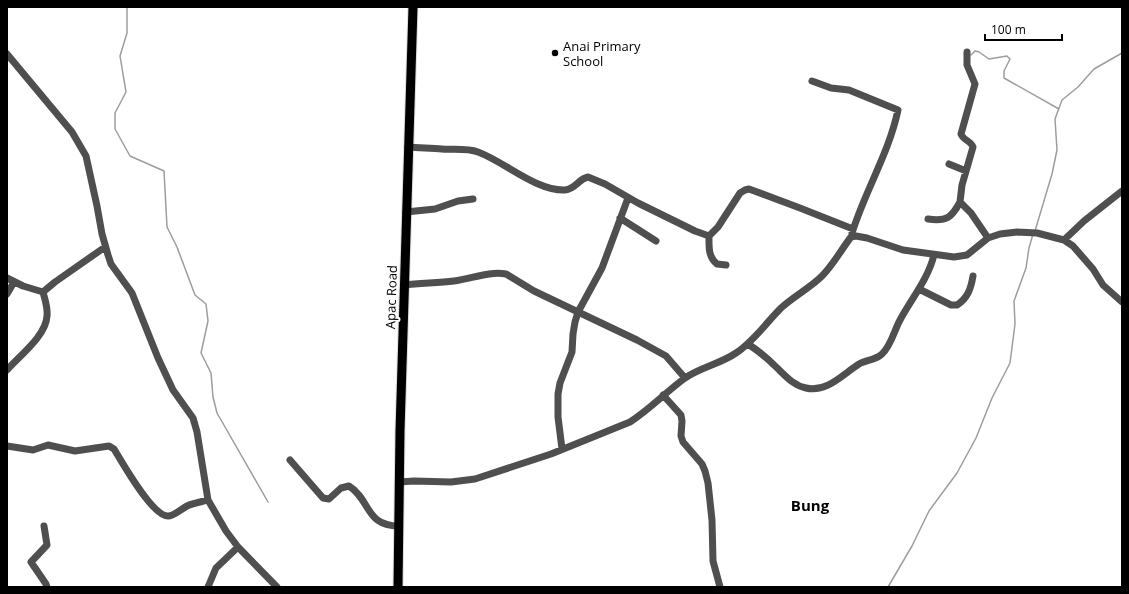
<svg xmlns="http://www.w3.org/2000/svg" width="1129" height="594" viewBox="0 0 1129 594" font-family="'Open Sans',sans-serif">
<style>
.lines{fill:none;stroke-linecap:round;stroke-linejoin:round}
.stream{stroke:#9d9d9d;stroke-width:1.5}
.major-casing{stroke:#dbdbdb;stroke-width:11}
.minor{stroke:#4f4f4f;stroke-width:7}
.major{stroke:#000;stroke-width:9}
.poi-dot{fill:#000;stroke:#fff;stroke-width:1.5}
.labels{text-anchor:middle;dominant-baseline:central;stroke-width:4;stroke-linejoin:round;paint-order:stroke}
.poi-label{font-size:13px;fill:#000;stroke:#fff;text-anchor:start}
.street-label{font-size:13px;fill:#000;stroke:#fff}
.quarter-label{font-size:15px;font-weight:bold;fill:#000;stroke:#fff}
</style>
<rect width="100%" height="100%" fill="#fff"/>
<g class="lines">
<path class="stream" d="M 127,7 L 127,33 L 120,56 L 126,92 L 115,113 L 115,129 L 130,156 L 164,171 L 167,227 L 177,247 L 195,295 L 206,304 L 208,321 L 201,353 L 211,373 L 213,397 L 217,413 L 268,502
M 971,55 L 975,51 L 979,52 L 989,59 L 1007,56 L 1010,59 L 1004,71 L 1004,78 L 1059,109
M 1035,231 L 1052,174 L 1057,150 L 1055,119 L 1062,100 L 1078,87 L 1094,69 L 1122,53
M 888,587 L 912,546 L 929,511 L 957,473 L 976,438 L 992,398 L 1010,363 L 1015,324 L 1014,301 L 1026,268 L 1029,248 L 1033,234"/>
<defs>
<path id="major" d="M 398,587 L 400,431 L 413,7"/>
</defs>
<use href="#major" class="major-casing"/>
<path class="minor" d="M 967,52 L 967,65 L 975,84 L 961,134 C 963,140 971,141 973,147 L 962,185 L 960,202 L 971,213 L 988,238
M 7,54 L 72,132 L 86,156 L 97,206 L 102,234 L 108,255 L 111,264 L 132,293 L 158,358 L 173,390 L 193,418 L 197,432 L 208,500 L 226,531 L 238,547 L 277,587
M 812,81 L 831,88 L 849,90 L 898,110 C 889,153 865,191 852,233
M 408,147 C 420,148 431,148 442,149 C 454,150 467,148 478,152 C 505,162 536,191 565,190 C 576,189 578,179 588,177 L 605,184 L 638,203 L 695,231 L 709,236 L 718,227 L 740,193 L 745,190 L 749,189 L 800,208 L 853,229
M 949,164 L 966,171
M 406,212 L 435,209 L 458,201 L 473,199
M 620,218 L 656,241
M 928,219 C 947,222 952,217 960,202
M 709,236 C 709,246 708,257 717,264 L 726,265
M 1064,240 L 1084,221 L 1122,191
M 7,278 L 23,286 L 43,292 L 55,282 L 105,247
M 404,285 C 421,283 438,283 454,281 C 471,279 489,271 506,274 L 534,291 L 637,340 L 666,356 L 685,378
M 919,289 L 951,305 L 957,305 C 968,298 971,288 973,276
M 7,294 L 14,282
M 748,344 C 757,350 766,357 774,365 C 784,374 792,385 806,388 C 827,393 843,374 859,364 C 866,360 876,360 882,354 C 891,346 894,331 900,320 C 912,298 928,279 934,255
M 7,370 C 19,356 46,336 47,316 C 48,308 45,300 43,292
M 663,395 L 681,415 L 682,421 L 681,436 L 683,442 L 702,464 L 705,471 L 708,483 L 712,520 L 713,561 L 720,587
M 7,446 L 33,450 L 48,445 L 75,451 L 109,446 L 114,449 C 122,462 152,516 168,516 C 174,516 181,509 187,506 C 194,503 201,502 208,500
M 562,449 L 558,417 L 558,394 L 560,383 L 572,352 L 573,334 L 575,322 L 578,312 L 602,268 L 628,198
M 290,460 L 323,498 L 329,499 L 341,488 L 349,486 C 371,500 365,526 399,526
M 399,482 L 414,481 L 451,482 L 475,479 L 551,454 L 630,422 C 650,409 666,392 685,378 C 701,367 720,364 736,353 C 754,341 766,323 781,308 C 794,296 810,288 822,276 C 833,265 841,250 851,237 L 856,236 L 867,238 L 903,250 L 954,257 L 967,255 L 988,238 L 1000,234 L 1017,232 L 1037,233 L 1064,240 L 1073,246 L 1093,269 L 1103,285 L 1122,302
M 44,526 L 47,545 L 31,562 L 46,584 L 47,587
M 208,587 L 216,568 L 238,547"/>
<use href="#major" class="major"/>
</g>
<circle class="poi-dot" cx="555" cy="53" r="4"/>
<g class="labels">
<g class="poi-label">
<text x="563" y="46">Anai Primary<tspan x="563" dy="15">School</tspan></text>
</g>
<g class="street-label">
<text transform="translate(391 297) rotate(-88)">Apac Road</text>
</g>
<g class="quarter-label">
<text x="810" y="505">Bung</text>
</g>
</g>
<rect width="1129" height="594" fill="none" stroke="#000000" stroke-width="16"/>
<path d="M985 34v6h77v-6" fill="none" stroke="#000000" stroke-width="2"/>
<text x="991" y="34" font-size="12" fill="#000000" stroke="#ffffff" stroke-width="3" paint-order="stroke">100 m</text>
</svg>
